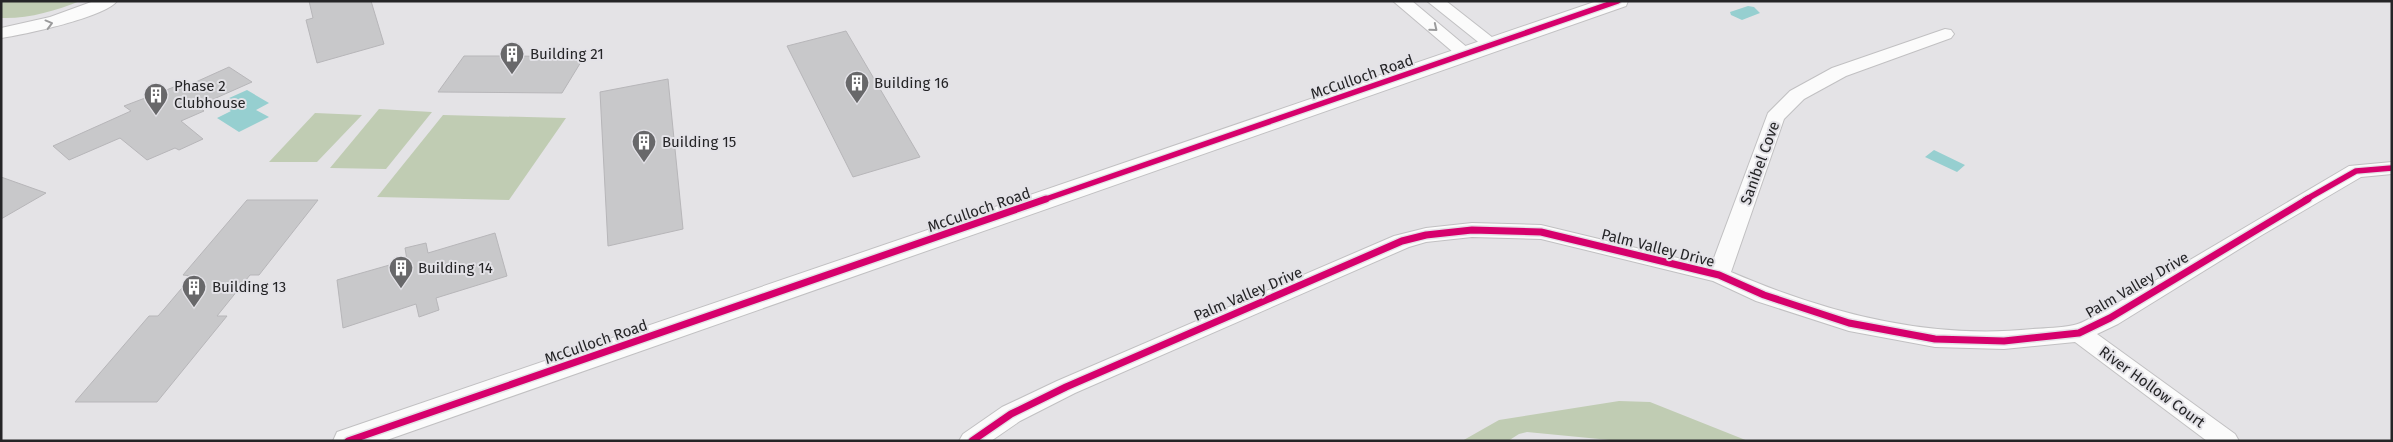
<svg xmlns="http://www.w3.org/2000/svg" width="2393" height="442" viewBox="0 0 2393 442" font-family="'Fira Sans',sans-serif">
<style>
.green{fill:#c0ccb3}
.water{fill:#96cfd0}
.building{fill:#c8c8ca;stroke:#b7b6b9}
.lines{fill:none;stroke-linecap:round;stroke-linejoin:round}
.minor-casing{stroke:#c1c0c2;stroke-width:2}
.tertiary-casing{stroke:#c1c0c2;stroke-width:2}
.minor{fill:#fbfbfb;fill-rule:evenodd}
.tertiary{fill:#fbfbfb;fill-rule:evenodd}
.cycleway-far1-casing{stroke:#e3e2e7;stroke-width:8}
.cycleway-casing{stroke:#e3e2e7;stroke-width:10}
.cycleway-far1{stroke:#d6006c;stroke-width:5.5}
.cycleway{stroke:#d6006c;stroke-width:7}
.oneway{stroke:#9b9b9c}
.labels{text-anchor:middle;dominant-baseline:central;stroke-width:4;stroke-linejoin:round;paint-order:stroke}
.poi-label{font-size:15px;fill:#252527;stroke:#e3e2e7;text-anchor:start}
.street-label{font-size:15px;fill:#252527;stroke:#e3e2e7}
</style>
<rect width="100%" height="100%" fill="#e4e3e6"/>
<path class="green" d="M 1,1 L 80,1 C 55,11 28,19 1,18 Z
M 379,109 L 432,112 L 386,169 L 330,168 Z
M 315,113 L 362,115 L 317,162 L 269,162 Z
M 443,115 L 566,118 L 509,200 L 377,197 Z
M 1619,401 L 1650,402 L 1748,441 L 1620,441 L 1527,432 L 1519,434 L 1508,441 L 1462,441 L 1499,420 Z"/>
<path class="water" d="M 1748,6 L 1754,7 L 1760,13 L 1742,20 L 1731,15 L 1730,12 Z
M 247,90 L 269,103 L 256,110 L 269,117 L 239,132 L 217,118 L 231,111 L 218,103 Z
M 1934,150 L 1965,165 L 1957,172 L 1925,157 Z"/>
<path class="building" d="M 309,1 L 371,1 L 384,44 L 317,63 L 306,20 L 313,18 Z
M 846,31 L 920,157 L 853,177 L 787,46 Z
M 464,56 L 516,56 L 584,57 L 562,93 L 438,92 Z
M 229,67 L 252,82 L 198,106 L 204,111 L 181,121 L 203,139 L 179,150 L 175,148 L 147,160 L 120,138 L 69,160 L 53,146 L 131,111 L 124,106 L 174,87 L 178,90 Z
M 668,79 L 683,229 L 608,246 L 600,92 Z
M 1,177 L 46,193 L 1,219 Z
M 247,200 L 318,200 L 259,275 L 250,275 L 217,316 L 227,316 L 157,402 L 75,402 L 149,316 L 158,316 L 165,308 L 192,276 L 183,275 Z
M 495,233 L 507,276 L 436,298 L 439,310 L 419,317 L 416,304 L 343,328 L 337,280 L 407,260 L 405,248 L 426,243 L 428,253 Z"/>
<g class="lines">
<defs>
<path id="minor" d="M 94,1 L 117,1 C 106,17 23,35 1,38 L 1,28 L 50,17 Z
M 1393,1 L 1412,1 L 1475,54 L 1472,58 L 1460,58 Z
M 1427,1 L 1446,1 L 1502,45 L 1499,49 L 1487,49 Z
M 1945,29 L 1951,30 L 1954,34 L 1951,38 L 1846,76 L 1804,99 L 1784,119 L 1731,272 C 1826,313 1929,340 2033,329 C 2046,328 2061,328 2074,325 C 2084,323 2093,316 2102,312 L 2349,166 L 2392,162 L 2392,174 L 2361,177 L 2262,235 L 2118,324 L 2097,334 L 2235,434 L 2239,441 L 2207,441 L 2075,342 L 2004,349 L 1935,347 L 1849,331 L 1756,301 L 1713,281 L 1541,239 L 1472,237 L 1426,242 L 1409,247 L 1075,393 L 1020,421 L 991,441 L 959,441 L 963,434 L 1002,407 L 1057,381 L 1394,236 L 1426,228 L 1472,223 L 1541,225 L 1711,266 L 1768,113 L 1790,91 L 1832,68 Z"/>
<path id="tertiary" d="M 1597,1 L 1628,1 L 1626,6 L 384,441 L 333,441 L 337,432 Z"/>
</defs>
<use href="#minor" class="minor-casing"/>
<use href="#tertiary" class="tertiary-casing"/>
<use href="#minor" class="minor"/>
<use href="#tertiary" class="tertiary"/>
<defs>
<path id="cycleway-far1" d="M 1043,200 L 1618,1
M 2305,200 L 2356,171 L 2392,168"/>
<path id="cycleway" d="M 348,441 L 1046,199
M 972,441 L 1011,414 L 1066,387 L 1402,241 L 1426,235 L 1472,230 L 1541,232 L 1719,275 L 1764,295 L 1849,323 L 1935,339 L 2004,341 L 2079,333 L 2110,318 L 2308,199"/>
</defs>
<use href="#cycleway-far1" class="cycleway-far1-casing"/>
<use href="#cycleway" class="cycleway-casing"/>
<use href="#cycleway-far1" class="cycleway-far1"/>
<use href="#cycleway" class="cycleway"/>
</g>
<defs><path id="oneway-chevron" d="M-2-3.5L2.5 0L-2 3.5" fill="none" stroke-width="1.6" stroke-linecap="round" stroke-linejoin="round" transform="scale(1.25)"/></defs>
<g class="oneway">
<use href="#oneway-chevron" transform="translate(49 24) rotate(-15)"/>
<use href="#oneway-chevron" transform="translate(1434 28) rotate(39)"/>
</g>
<defs>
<symbol id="building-pin" viewBox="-11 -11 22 30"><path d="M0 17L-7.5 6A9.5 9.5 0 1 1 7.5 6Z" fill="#68686a" stroke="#e3e2e7"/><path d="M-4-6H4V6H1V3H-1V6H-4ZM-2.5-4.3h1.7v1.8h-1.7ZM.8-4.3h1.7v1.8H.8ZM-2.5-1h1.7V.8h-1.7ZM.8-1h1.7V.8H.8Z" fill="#fff"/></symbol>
</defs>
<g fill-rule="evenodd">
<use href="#building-pin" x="498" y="40" width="28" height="38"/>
<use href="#building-pin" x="843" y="69" width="28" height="38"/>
<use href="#building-pin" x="142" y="81" width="28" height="38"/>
<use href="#building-pin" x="630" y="128" width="28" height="38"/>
<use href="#building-pin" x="387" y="254" width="28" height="38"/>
<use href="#building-pin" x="180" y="273" width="28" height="38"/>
</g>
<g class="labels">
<g class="poi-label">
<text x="530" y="54">Building 21</text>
<text x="874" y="83">Building 16</text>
<text x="174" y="86">Phase 2<tspan x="174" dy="17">Clubhouse</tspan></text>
<text x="662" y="142">Building 15</text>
<text x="418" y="268">Building 14</text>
<text x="212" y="287">Building 13</text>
</g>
<g class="street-label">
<text transform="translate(1362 77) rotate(-19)">McCulloch Road</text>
<text transform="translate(1760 163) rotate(-70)">Sanibel Cove</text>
<text transform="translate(979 210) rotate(-19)">McCulloch Road</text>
<text transform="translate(1658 248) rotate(14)">Palm Valley Drive</text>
<text transform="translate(2137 285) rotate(-30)">Palm Valley Drive</text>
<text transform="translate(1248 294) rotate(-23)">Palm Valley Drive</text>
<text transform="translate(596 342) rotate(-19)">McCulloch Road</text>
<text transform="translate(2152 387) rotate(36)">River Hollow Court</text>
</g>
</g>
<rect width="2393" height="442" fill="none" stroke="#252527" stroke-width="5"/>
</svg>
